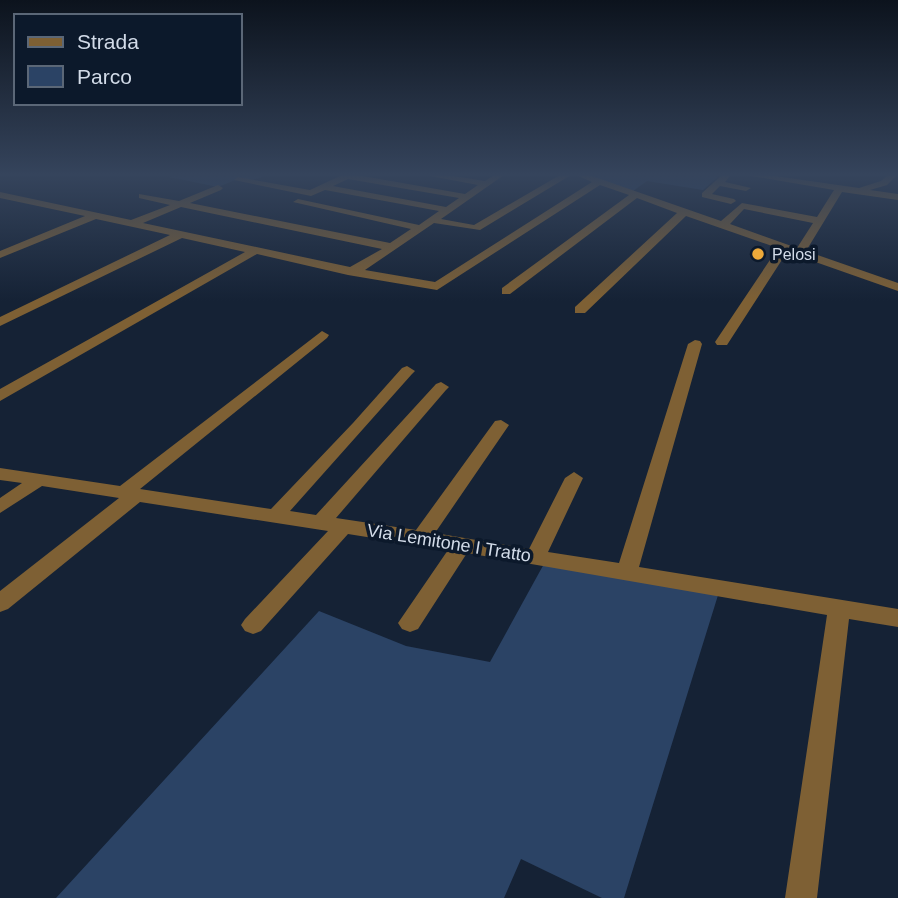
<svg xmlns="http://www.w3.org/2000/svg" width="898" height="898" viewBox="0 0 898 898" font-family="Helvetica,sans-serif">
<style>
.green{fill:#2b4365}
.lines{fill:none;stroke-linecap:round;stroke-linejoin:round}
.minor{fill:#7e6034;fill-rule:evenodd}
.poi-dot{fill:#eca93a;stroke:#0c192b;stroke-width:2.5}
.labels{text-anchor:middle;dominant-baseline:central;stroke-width:7;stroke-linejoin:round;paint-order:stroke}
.far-poi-label{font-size:16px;fill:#d2dbe8;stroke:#0c192b;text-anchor:start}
.street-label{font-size:18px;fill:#d2dbe8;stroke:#0c192b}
</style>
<rect width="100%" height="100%" fill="#152235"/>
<path class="green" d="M 175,175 L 269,175 L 252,180 L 240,178 L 218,187 L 169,177 Z
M 587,175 L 720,175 L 703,190 L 647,181 L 633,191 Z
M 545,562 L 719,592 L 624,898 L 602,898 L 521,859 L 504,898 L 56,898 L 319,611 L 406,646 L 490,662 Z"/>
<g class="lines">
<path class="minor" d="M 342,175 L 357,175 L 465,194 L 478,185 L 425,175 L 447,175 L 485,181 L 494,175 L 504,175 L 441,219 L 474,225 L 560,175 L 571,175 L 480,230 L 434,223 L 365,270 L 435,282 L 592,182 L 576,175 L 589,175 L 721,221 L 742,203 L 817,217 L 834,190 L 745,175 L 768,175 L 859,188 L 881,181 L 888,175 L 897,175 L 887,185 L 870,190 L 898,194 L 898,200 L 842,192 L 806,251 L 898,283 L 898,291 L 787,252 L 727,345 L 717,345 L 715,342 L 778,248 L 686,216 L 585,313 L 575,313 L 575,307 L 677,213 L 637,198 L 510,294 L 502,294 L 502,288 L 629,195 L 600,185 L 437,290 L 348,275 L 257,254 L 0,401 L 0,389 L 245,252 L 182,238 L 0,326 L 0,317 L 170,235 L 96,219 L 0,258 L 0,251 L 85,216 L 0,198 L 0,192 L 131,220 L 170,205 L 139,198 L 139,194 L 179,201 L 218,185 L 223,188 L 221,190 L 190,203 L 390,243 L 411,229 L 293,202 L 298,199 L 419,225 L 439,211 L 325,190 L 311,196 L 234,180 L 238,177 L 310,190 ZM 348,179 L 459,198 L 446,207 L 333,186 ZM 181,207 L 382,249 L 350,267 L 143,223 ZM 744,209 L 813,223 L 797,248 L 730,224 Z
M 722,175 L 731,175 L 725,182 L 751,188 L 746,191 L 720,186 L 712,194 L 734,199 L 736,201 L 731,204 L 702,197 L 702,193 Z
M 322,331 L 329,335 L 327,338 L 140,489 L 271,509 L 353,423 L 402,368 L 407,366 L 415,371 L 412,374 L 290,511 L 316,515 L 436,384 L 441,382 L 449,387 L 446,390 L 336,518 L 416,530 L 495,421 L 501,420 L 509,425 L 435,533 L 529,549 L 565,478 L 574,472 L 583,478 L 548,552 L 619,563 L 688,344 L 695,340 L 700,341 L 702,344 L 639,567 L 898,609 L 898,627 L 849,619 L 817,898 L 785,898 L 827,615 L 467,553 L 418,629 L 410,632 L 402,629 L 398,623 L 448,550 L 348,534 L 261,631 L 253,634 L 245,631 L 241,625 L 245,619 L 328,531 L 140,502 L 8,609 L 0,612 L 0,591 L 119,498 L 42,486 L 0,513 L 0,498 L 22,483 L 0,480 L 0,468 L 120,486 Z"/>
</g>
<linearGradient id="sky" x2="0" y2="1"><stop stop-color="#0c131d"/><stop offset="0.58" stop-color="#35445c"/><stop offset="1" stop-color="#35445c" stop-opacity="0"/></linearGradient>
<rect width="898" height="301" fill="url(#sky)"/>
<circle class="poi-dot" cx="758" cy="254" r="7"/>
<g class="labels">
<g class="far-poi-label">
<text x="772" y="254">Pelosi</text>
</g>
<g class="street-label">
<text transform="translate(449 543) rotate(9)">Via Lemitone I Tratto</text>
</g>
</g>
<rect x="14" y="14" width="228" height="91" fill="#0c192b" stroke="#5b6777" stroke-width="2"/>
<rect x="28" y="37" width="35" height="10" fill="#7e6034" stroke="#5b6777" stroke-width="2"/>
<text x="77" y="49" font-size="21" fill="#d2dbe8">Strada</text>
<rect x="28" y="66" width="35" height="21" fill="#2b4365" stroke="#5b6777" stroke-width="2"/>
<text x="77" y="84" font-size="21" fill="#d2dbe8">Parco</text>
</svg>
